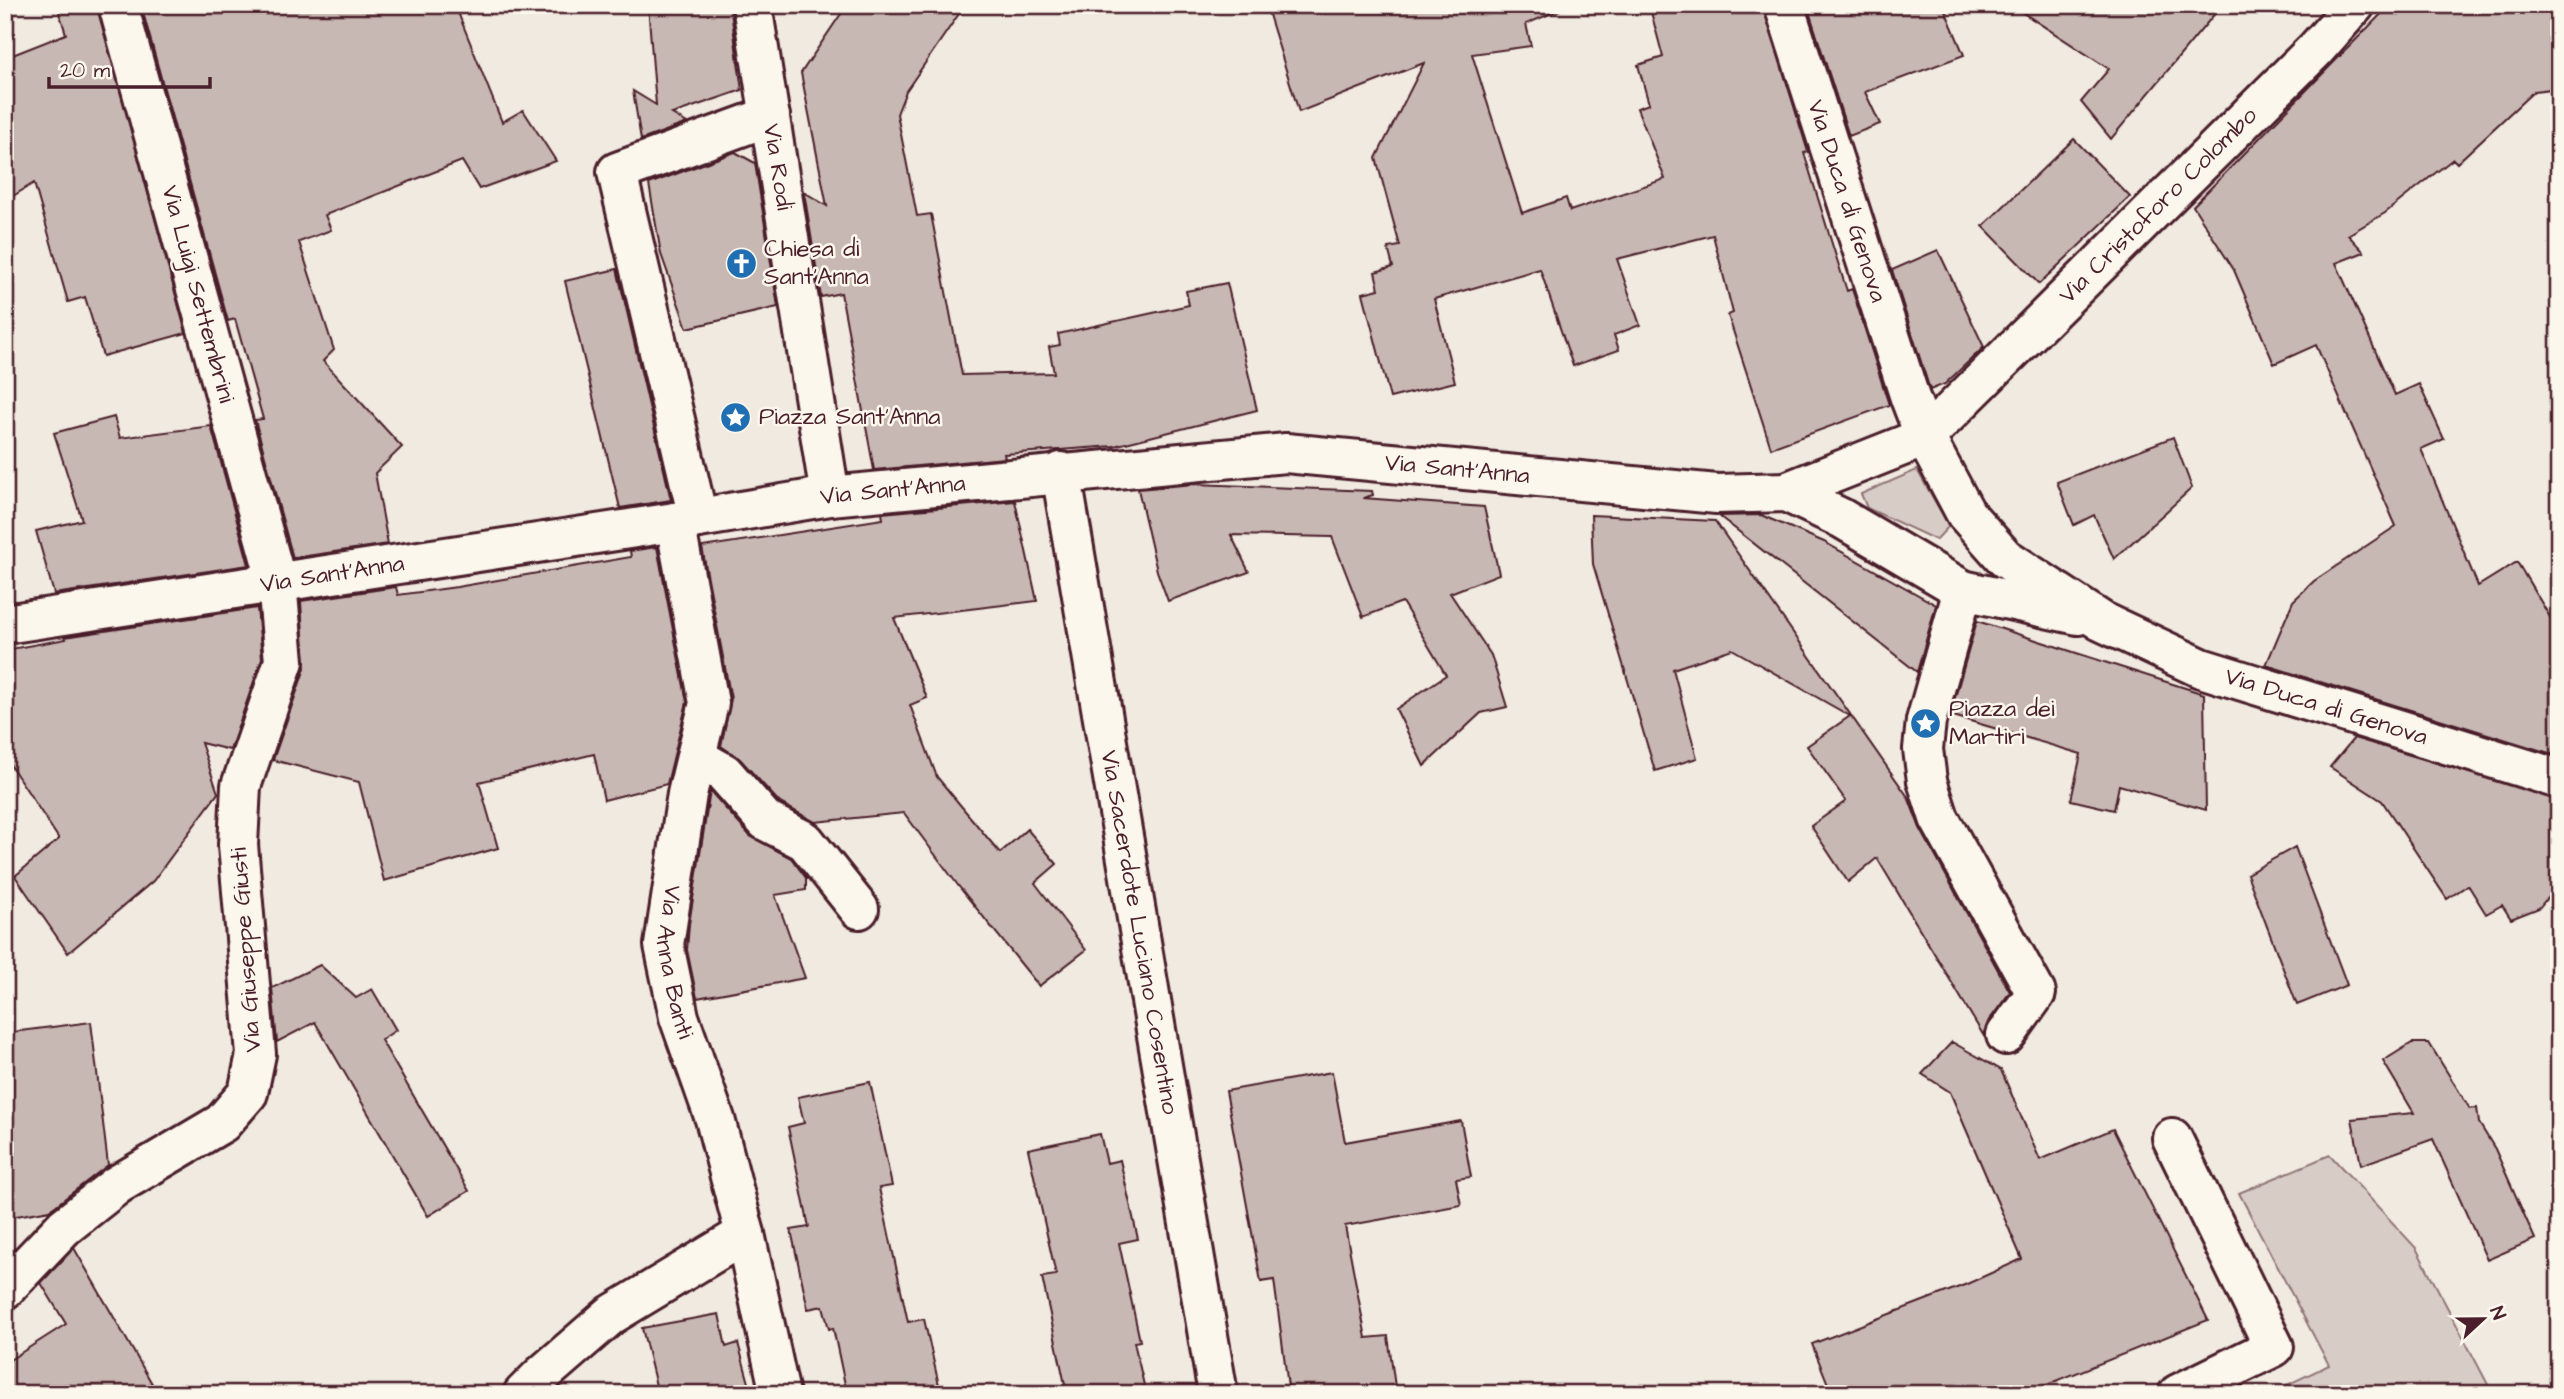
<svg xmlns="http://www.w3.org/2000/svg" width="2564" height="1399" viewBox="0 0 2564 1399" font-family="'Architects Daughter',sans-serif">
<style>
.green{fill:#d8ccc6;stroke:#917678;stroke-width:2}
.building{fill:#c8b8b3;stroke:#4a1f2b;stroke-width:2}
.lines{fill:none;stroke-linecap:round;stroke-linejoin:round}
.minor-casing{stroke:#4a1f2b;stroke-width:44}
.minor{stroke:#fbf7ec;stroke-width:38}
.labels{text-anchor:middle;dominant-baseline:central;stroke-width:5;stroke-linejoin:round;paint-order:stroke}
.street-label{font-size:24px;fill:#4a1f2b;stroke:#fbf7ec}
.poi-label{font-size:24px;fill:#4a1f2b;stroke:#fbf7ec;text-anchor:start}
</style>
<rect width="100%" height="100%" fill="#f0eae0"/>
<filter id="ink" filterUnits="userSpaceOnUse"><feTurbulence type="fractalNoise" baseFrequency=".0143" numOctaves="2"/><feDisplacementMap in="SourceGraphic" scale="14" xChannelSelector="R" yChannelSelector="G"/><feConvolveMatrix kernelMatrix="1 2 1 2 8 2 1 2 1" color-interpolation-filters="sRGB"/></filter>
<g filter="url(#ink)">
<path class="green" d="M 1917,470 L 1949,526 L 1936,540 L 1867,508 L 1861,494 Z
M 2330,1155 L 2416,1248 L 2493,1394 L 2268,1394 L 2329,1365 L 2239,1193 Z"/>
<path class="building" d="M 57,5 L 97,5 L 186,333 L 103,356 L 85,297 L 68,302 L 34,183 L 5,201 L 5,58 L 66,34 Z
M 141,5 L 455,5 L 502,122 L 523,110 L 556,161 L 479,189 L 462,161 L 325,215 L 331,230 L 299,242 L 334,350 L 323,361 L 402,447 L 375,473 L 388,544 L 293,558 L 255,420 L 263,419 L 235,319 L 228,321 Z
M 648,5 L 730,5 L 742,90 L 672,114 L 687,123 L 641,140 L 633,91 L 656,105 Z
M 847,5 L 965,5 L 906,91 L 897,114 L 917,216 L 931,214 L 962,375 L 1054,373 L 1049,347 L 1060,345 L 1058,334 L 1189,305 L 1186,291 L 1227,283 L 1257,410 L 1114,446 L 1004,454 L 1005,458 L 874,470 L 841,293 L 821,297 L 804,192 L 827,206 L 801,73 Z
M 1266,5 L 1564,5 L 1564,8 L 1526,24 L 1531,46 L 1472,54 L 1522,213 L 1566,198 L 1570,211 L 1665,179 L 1637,108 L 1649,104 L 1638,65 L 1663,57 L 1651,12 L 1674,5 L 1763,5 L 1808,152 L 1804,153 L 1833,247 L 1847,291 L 1852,289 L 1889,405 L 1771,448 L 1728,315 L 1733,313 L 1713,235 L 1617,259 L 1640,325 L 1614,335 L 1619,350 L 1573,366 L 1540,269 L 1434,299 L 1455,382 L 1390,398 L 1363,293 L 1379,289 L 1375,272 L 1393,267 L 1388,248 L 1400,246 L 1376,158 L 1424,63 L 1299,112 Z
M 1807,5 L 1943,5 L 1964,55 L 1865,92 L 1880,124 L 1849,136 Z
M 2011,5 L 2222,5 L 2111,139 L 2081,102 L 2109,69 Z
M 2390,5 L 2559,5 L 2559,88 L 2534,91 L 2457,163 L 2453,159 L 2385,213 L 2348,235 L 2364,252 L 2336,263 L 2395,395 L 2419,384 L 2444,439 L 2421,449 L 2478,586 L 2517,562 L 2559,632 L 2559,756 L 2266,665 L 2293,601 L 2314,581 L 2396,526 L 2316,345 L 2274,364 L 2234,270 L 2193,206 Z
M 2074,139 L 2130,197 L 2039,284 L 1983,226 Z
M 735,152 L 755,163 L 778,307 L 687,328 L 661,254 L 649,184 Z
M 1938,250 L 1984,347 L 1945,384 L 1930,390 L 1892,270 Z
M 617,269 L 671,500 L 620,508 L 565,281 Z
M 114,417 L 120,438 L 211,426 L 249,565 L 54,594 L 36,531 L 82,520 L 54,433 Z
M 2173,437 L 2192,488 L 2114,559 L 2094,515 L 2074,525 L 2057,482 Z
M 1195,484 L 1372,491 L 1373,495 L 1363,498 L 1484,507 L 1499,574 L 1450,593 L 1491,655 L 1507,707 L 1481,713 L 1424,766 L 1396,709 L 1446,675 L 1402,602 L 1363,617 L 1332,537 L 1231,535 L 1249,572 L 1168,601 L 1157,571 L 1138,489 Z
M 1015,501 L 1037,601 L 894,618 L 927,698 L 910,705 L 937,777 L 1000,853 L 1027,829 L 1057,864 L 1035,883 L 1086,950 L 1039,986 L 960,888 L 904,813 L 815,822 L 780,803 L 740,759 L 721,746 L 731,699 L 702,547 L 883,519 L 882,513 Z
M 1591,515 L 1715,521 L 1908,797 L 1920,828 L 2010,992 L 1988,1022 L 1984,1032 L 1985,1038 L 1877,858 L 1848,882 L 1811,826 L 1846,801 L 1807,746 L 1850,716 L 1732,649 L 1673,669 L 1697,758 L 1655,771 L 1593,564 Z
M 1761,515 L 1824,542 L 1936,605 L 1917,672 L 1719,516 Z
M 657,547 L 687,702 L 667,784 L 604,800 L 594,754 L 479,782 L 498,848 L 384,881 L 359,782 L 273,760 L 305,668 L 301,601 L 396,587 L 398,595 L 457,587 L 631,557 L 630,551 Z
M 257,608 L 262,658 L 230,750 L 201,743 L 218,793 L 153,881 L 68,953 L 15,876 L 59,839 L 5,757 L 5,650 L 66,639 L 65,637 Z
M 1977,621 L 2204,694 L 2206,810 L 2119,785 L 2114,810 L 2071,800 L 2081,754 L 1950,715 Z
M 2354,738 L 2559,800 L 2559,883 L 2539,908 L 2511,919 L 2502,905 L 2486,914 L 2468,885 L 2447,899 L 2382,801 L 2330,767 Z
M 710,791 L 750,836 L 791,858 L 806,878 L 806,890 L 775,895 L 805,978 L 697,998 L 687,950 L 689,924 Z
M 2295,847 L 2347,985 L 2297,1005 L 2247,874 Z
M 320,965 L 356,998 L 372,989 L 396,1030 L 381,1040 L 469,1191 L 428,1216 L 315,1022 L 277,1042 L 272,988 Z
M 91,1022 L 108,1165 L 50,1210 L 5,1218 L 5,1155 L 11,1154 L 5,1110 L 5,1033 Z
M 1952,1042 L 2001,1070 L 2040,1160 L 2113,1129 L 2208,1320 L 2024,1394 L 1832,1394 L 1812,1344 L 1967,1284 L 2022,1259 L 1950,1092 L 1922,1074 Z
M 2412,1043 L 2429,1043 L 2470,1109 L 2477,1108 L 2479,1123 L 2495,1149 L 2535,1239 L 2487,1260 L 2433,1139 L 2361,1165 L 2352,1119 L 2414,1113 L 2383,1061 Z
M 1332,1072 L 1345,1142 L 1461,1121 L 1471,1177 L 1456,1179 L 1461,1205 L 1345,1226 L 1366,1338 L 1388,1336 L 1396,1394 L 1289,1394 L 1274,1280 L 1261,1282 L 1226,1091 Z
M 870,1082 L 892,1186 L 879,1188 L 908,1322 L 924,1319 L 941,1394 L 847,1394 L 833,1328 L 829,1329 L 823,1306 L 808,1309 L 791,1230 L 809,1227 L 788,1127 L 804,1123 L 798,1097 Z
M 1100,1134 L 1107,1163 L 1120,1160 L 1138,1239 L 1119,1243 L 1140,1341 L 1134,1342 L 1146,1394 L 1067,1394 L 1042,1277 L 1056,1275 L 1028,1149 Z
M 74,1248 L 158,1394 L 5,1394 L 5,1363 L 66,1324 L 41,1283 Z
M 719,1314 L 726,1347 L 738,1343 L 752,1394 L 658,1394 L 642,1328 Z"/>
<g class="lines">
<defs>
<g id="minor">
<path id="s1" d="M 752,5 L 830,496"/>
<path id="s2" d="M 1784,5 L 1910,398 L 1925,437 L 1966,514 L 2005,558 L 2101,621 L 2201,668 L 2559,779"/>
<path id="s3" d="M 1061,472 L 1218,1394"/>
<path d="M 1786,492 L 1841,518 L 1963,590 L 2078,615"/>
<path d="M 698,518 L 617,172 L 770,116"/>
<path id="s4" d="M 675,522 L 709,703 L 687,794 L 664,945 L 679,1017 L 715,1119 L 745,1234 L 780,1394"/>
<path d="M 1963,590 L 1926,721 L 1923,749 L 1927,781 L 1939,818 L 2036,993 L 2006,1035"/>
<path id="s5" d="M 5,624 L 675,522 L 830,496 L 1286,453 L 1717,494 L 1786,492 L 1925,437 L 2316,49 L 2355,5"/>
<path d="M 696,757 L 724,773 L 766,821 L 805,841 L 859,909"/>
<path d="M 2172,1138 L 2274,1347 L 2178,1394"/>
<path d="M 5,1289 L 64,1227 L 117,1185 L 222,1123 L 248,1093 L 256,1054 L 238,845 L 241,786 L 284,661 L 277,583 L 118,5"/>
<path d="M 523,1394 L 543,1374 L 611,1315 L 745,1234"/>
</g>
</defs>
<use href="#minor" class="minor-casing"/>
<use href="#minor" class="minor"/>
</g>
</g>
<defs>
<symbol id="church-disc" viewBox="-11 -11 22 22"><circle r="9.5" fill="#1f6fb2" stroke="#fbf7ec"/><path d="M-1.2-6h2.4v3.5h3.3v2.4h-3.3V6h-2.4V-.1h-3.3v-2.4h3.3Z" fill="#fff"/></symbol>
<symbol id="sight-disc" viewBox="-11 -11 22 22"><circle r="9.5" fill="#1f6fb2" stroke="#fbf7ec"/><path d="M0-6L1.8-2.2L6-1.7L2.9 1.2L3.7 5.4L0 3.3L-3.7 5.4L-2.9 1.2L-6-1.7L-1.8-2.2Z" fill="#fff"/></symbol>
</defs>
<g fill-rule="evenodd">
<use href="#church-disc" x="724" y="246" width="35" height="35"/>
<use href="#sight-disc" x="718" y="400" width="35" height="35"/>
<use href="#sight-disc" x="1908" y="706" width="35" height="35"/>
</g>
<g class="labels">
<g class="street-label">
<text stroke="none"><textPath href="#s1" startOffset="164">Via Rodi</textPath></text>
<text stroke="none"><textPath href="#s2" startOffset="206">Via Duca di Genova</textPath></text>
<text stroke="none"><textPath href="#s5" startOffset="2273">Via Cristoforo Colombo</textPath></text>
<text transform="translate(198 294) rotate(75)">Via Luigi Settembrini</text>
<text stroke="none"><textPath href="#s5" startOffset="1465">Via Sant'Anna</textPath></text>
<text stroke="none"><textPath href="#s5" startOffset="898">Via Sant'Anna</textPath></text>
<text stroke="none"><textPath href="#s5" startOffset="331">Via Sant'Anna</textPath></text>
<text stroke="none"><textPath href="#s2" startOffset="957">Via Duca di Genova</textPath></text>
<text stroke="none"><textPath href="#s3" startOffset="467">Via Sacerdote Luciano Cosentino</textPath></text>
<text transform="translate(246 950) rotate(-94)">Via Giuseppe Giusti</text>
<text stroke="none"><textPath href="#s4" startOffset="448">Via Anna Banti</textPath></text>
</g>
<g class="poi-label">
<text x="764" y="249">Chiesa di<tspan x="764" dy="28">Sant'Anna</tspan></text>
<text x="759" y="417">Piazza Sant'Anna</text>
<text x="1949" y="709">Piazza dei<tspan x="1949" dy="28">Martiri</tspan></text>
</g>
</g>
<rect width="2564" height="1399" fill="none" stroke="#fbf7ec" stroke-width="28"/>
<rect x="14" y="14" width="2536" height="1371" fill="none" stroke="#4a1f2b" stroke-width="2.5" filter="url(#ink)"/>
<g transform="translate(2483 1319) rotate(68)" stroke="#fbf7ec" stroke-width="5" paint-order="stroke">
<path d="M0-5L12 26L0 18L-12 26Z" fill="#4a1f2b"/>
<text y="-10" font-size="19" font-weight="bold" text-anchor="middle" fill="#4a1f2b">N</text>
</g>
<path d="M49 77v10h161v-10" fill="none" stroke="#4a1f2b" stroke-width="3.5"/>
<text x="60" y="77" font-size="21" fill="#4a1f2b" stroke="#fbf7ec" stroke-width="5" paint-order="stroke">20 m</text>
</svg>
